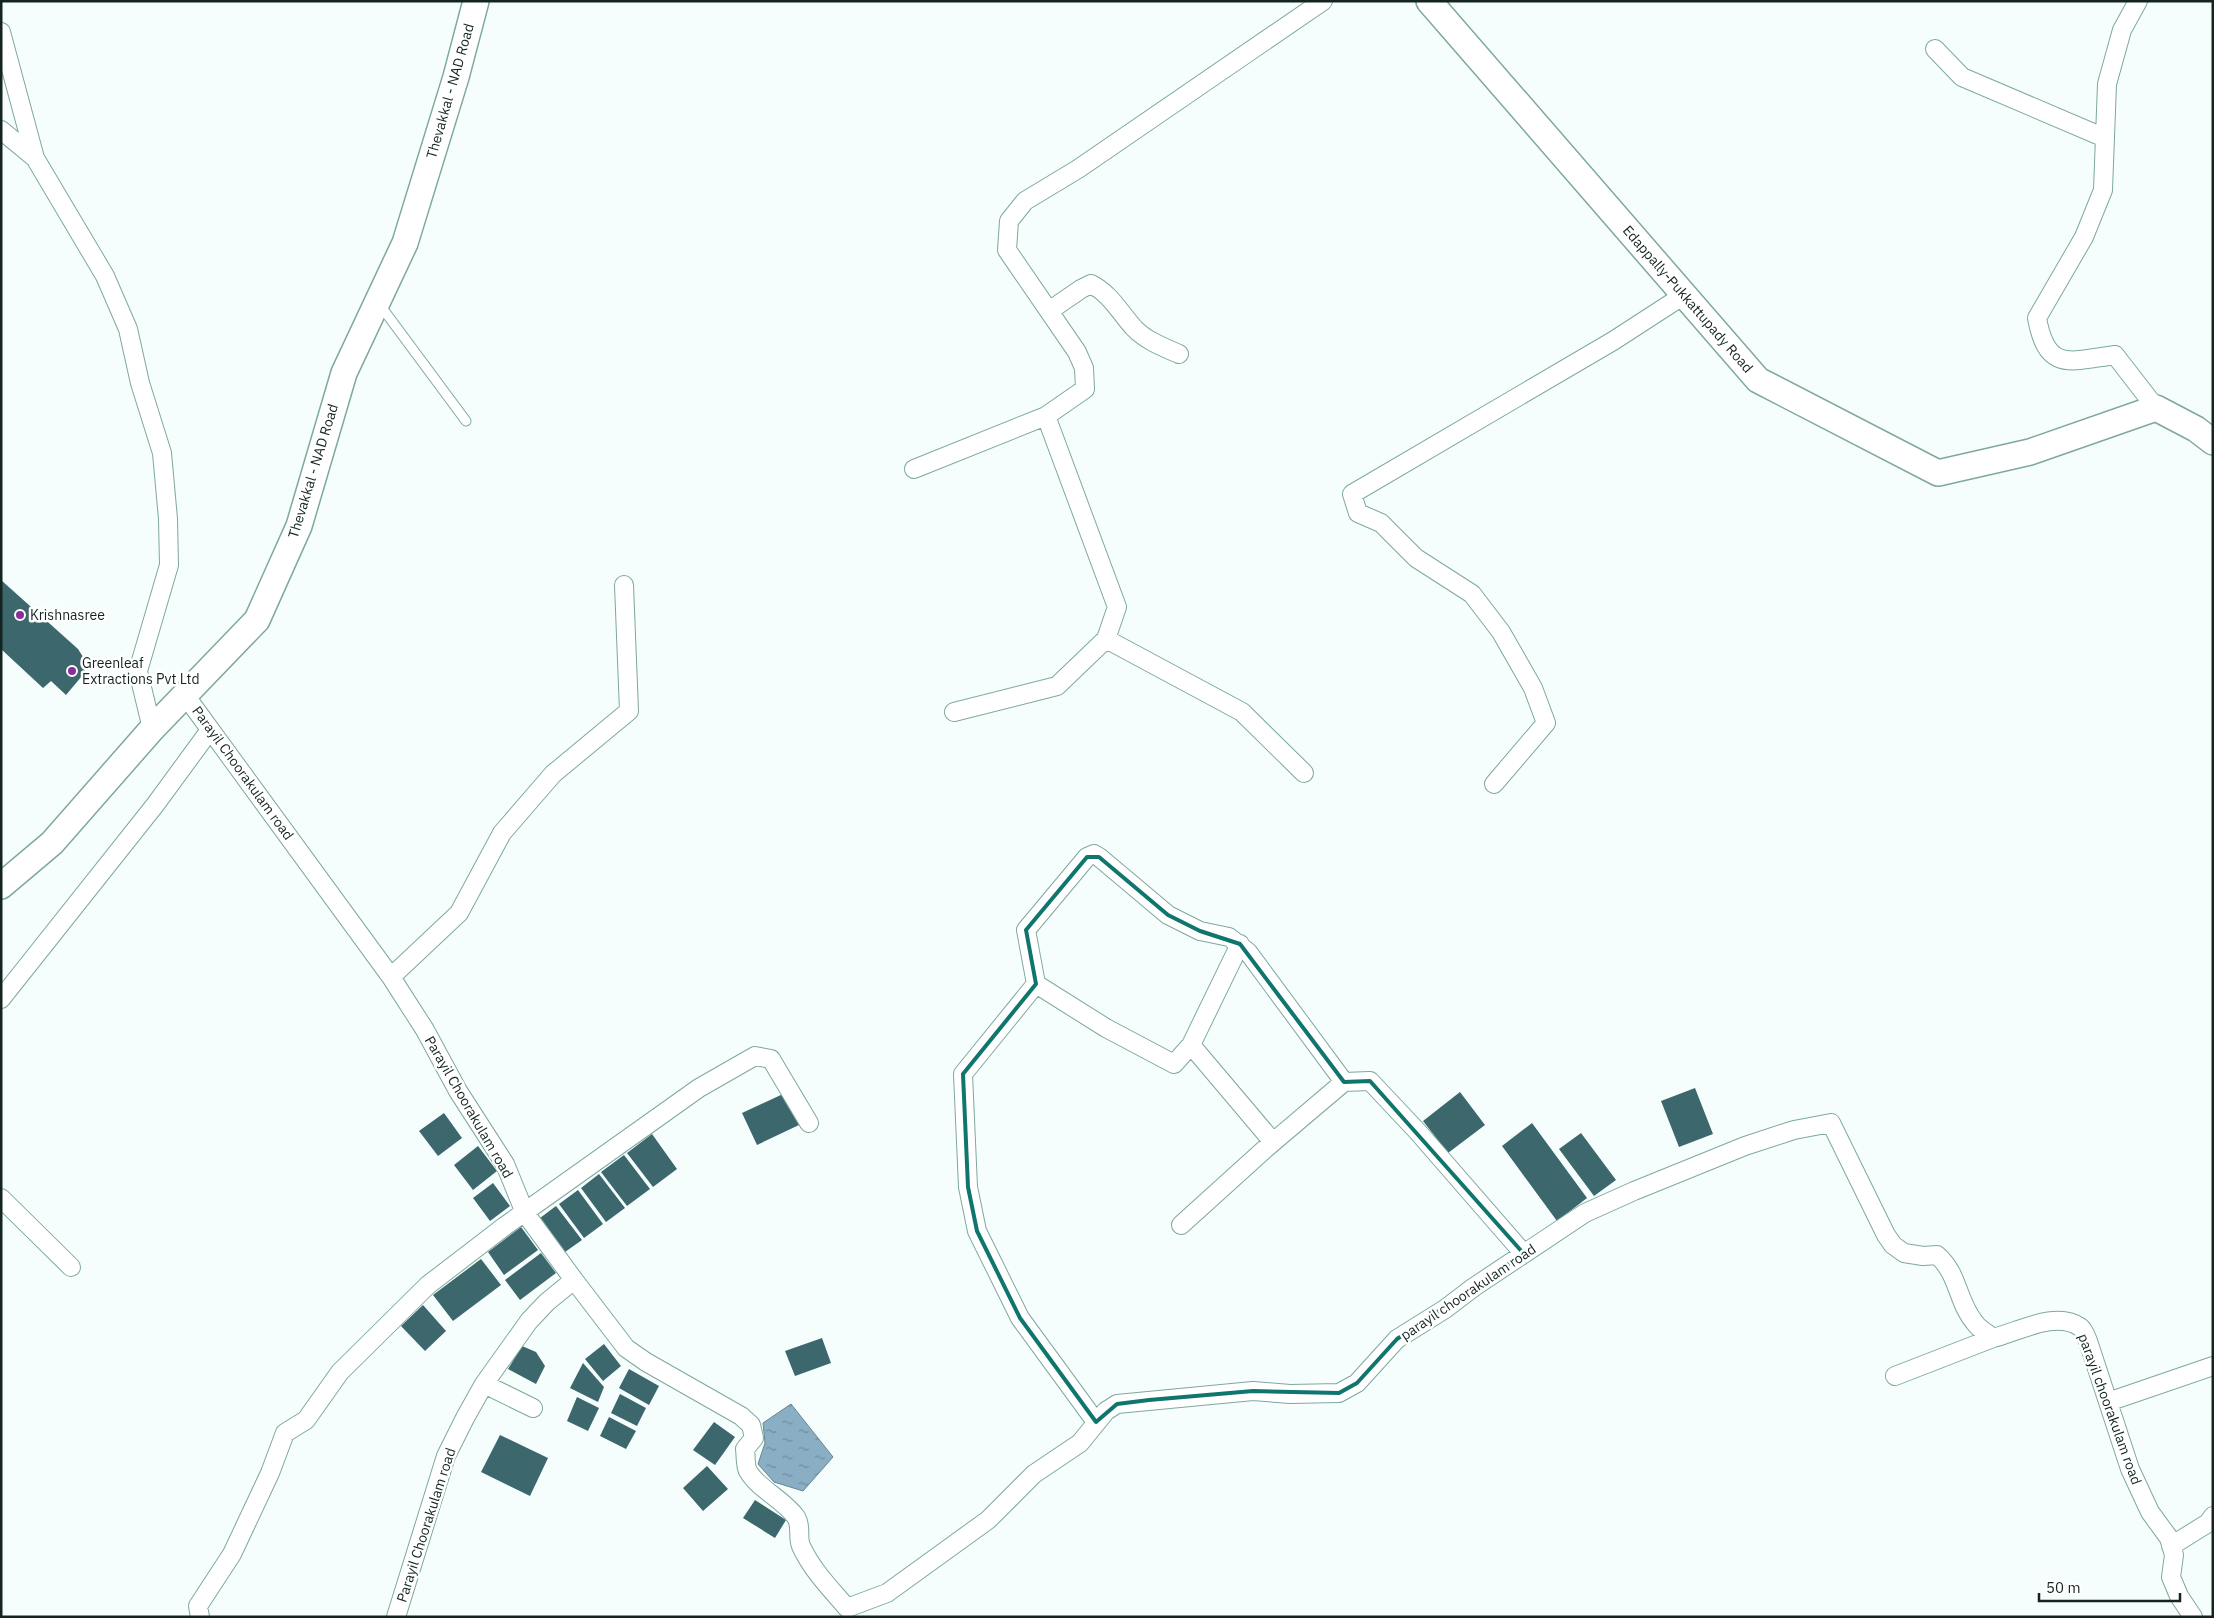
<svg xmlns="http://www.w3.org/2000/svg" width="2214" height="1618" viewBox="0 0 2214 1618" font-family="'IBM Plex Sans',sans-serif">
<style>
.water{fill:url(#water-ripples);stroke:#678593}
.building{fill:#3c676c}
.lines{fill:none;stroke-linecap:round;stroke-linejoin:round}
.service-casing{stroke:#7ea89e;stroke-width:11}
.minor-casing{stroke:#7ea89e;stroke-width:20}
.secondary-casing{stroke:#7ea89e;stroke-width:28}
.service{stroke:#fff;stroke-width:9}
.minor{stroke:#fff;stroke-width:18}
.secondary{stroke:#fff;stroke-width:25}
.marked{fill:none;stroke:#0f766e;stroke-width:4;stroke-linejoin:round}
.poi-dot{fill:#892f9b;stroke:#fff;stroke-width:2}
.labels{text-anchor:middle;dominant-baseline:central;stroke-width:5;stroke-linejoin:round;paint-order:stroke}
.street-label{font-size:14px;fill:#142521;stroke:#fff}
.poi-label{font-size:14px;fill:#142521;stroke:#fff;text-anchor:start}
</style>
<defs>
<pattern id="water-ripples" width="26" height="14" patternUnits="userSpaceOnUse" patternTransform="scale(1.25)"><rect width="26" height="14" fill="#8aaec4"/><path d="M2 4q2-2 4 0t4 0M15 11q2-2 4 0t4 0" fill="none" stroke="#708d9f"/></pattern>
</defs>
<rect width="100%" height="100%" fill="#f5fefc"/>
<path class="water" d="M 791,1404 L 833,1457 L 803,1491 L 774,1482 L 758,1464 L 765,1443 L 763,1423 Z"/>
<path class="building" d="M 1,580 L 78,649 L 85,660 L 85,670 L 82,676 L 66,695 L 51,681 L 43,688 L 1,649 Z
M 1695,1088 L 1713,1134 L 1679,1147 L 1661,1101 Z
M 1460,1092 L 1485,1125 L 1448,1153 L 1423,1121 Z
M 783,1094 L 799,1125 L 757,1145 L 742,1113 Z
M 444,1113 L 462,1138 L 438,1156 L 419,1131 Z
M 1532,1123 L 1587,1198 L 1557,1221 L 1502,1146 Z
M 1581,1133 L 1616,1180 L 1594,1196 L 1559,1149 Z
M 652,1134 L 677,1169 L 653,1187 L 627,1153 Z
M 478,1146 L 497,1171 L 473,1190 L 454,1165 Z
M 624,1155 L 650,1189 L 627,1206 L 601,1172 Z
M 599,1174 L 625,1208 L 606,1222 L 581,1188 Z
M 493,1183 L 510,1206 L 490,1221 L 473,1198 Z
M 578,1190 L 603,1224 L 584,1238 L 559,1204 Z
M 556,1206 L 582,1240 L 565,1252 L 540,1218 Z
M 521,1227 L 538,1250 L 504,1275 L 488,1252 Z
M 541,1253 L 556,1273 L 520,1300 L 505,1280 Z
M 481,1259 L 501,1285 L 453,1321 L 433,1295 Z
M 423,1305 L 446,1331 L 425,1351 L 401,1326 Z
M 822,1338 L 831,1363 L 795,1376 L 785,1351 Z
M 604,1344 L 621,1366 L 603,1381 L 585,1359 Z
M 522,1346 L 536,1352 L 545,1366 L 536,1384 L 508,1369 Z
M 583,1363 L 604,1387 L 598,1402 L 570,1388 Z
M 629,1369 L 659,1386 L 649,1405 L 619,1388 Z
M 620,1394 L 646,1408 L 637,1426 L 611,1413 Z
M 577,1397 L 599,1408 L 588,1431 L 567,1421 Z
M 609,1417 L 636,1431 L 626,1449 L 600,1436 Z
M 714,1422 L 735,1437 L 715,1465 L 693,1450 Z
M 500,1435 L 548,1458 L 530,1496 L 481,1472 Z
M 707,1466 L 728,1489 L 703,1511 L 683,1488 Z
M 755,1500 L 786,1520 L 775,1538 L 743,1518 Z"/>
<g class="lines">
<defs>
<path id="service" d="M 380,305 L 466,421"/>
<path id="minor" d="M 2138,1 L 2122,30 L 2107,84 L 2103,190 L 2084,237 L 2037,318 C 2047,373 2070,361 2115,355 L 2156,408
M 1,32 L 35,158
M 1935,49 L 1962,77 L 2105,138
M 1,130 L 35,158 L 105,276 L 128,329 L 140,383 L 162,453 L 168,519 L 169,565 L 138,671 L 152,729
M 1049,311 L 1081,289 L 1091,284 C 1111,294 1120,313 1135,329 C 1147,341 1163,347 1179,354
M 1046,416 L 1117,607 L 1106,639 L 1242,712 L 1304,773
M 914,469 L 1046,416 L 1085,389 L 1084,368 L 1077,352 L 1007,250 L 1009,221 L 1025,201 L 1078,169 L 1323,1
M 185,695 L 391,977 L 425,1030 L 458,1091 L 505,1164 L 525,1213 L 574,1280 L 547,1302 L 529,1321 L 484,1384 L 465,1418 L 446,1456 L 396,1617
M 954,712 L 1057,686 L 1106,639
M 1494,784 L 1546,723 L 1533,688 L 1501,632 L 1472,594 L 1416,558 L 1381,523 L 1358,513 L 1352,494 L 1613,341 L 1684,295
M 1240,944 L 1191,1045 L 1273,1142
M 391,977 L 459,913 L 502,833 L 553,774 L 629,711 L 624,585
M 1036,984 L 963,1074 L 968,1187 L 977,1231 L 1020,1318 L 1096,1422
M 1,999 L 155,805 L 210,730
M 1191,1045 L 1174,1064 L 1106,1028 L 1036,984 L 1026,930 L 1087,857 L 1094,854 L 1099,857 L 1168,915 L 1200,931 L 1229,937 L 1248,952 L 1344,1082
M 1,1198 L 71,1267
M 1181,1225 L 1265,1149 L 1344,1082 L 1370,1081 L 1418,1132 L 1524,1254
M 574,1280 L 626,1348 L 646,1362 L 741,1416 L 751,1425 L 754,1438 L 745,1449 C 746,1455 745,1466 748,1471 C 758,1489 783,1499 796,1517 C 802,1526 797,1536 801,1546 C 812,1570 830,1588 847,1608 L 887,1593 L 988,1520 L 1034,1474 L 1080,1443 L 1106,1411 L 1117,1404 L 1253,1391 L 1290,1394 L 1339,1393 L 1357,1383 L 1397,1339 L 1445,1309 L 1474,1287 L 1585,1213 L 1634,1191 L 1745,1146 L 1794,1130 L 1831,1123 L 1886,1235 L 1893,1245 L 1904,1253 L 1923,1256 L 1937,1255 C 1959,1274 1957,1302 1975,1323 C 1979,1329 1987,1333 1993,1338 C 2018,1332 2056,1310 2080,1327 C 2084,1330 2086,1336 2088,1341 L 2130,1469 L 2150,1512 L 2169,1538 L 2174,1555 L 2171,1577 L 2179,1596 L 2193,1617
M 1895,1376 L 1993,1338
M 484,1384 L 533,1408
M 2108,1402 L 2213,1366
M 2171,1546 L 2208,1523 L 2213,1516
M 200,1617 L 198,1606 L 232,1554 L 270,1473 L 285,1433 L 306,1420 L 340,1372 L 428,1285 L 505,1226 L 699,1088 L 755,1056 L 771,1059 L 809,1123"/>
<path id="secondary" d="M 1429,1 L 1758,380 L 1938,473 L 2030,452 L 2156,408 L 2196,429 L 2213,442
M 1,886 L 52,843 L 152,729 L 257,620 L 299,526 L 344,373 L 405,243 L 456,77 L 476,1"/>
</defs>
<use href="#service" class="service-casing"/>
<use href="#minor" class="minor-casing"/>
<use href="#secondary" class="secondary-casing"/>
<use href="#service" class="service"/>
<use href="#minor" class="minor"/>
<use href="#secondary" class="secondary"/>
</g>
<path class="marked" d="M 1087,857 L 1099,857 L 1168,915 L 1200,931 L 1240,944 L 1344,1082 L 1370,1081 L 1524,1254 L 1397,1339 L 1357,1383 L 1339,1393 L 1253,1391 L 1149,1400 L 1117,1404 L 1096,1422 L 1020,1318 L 977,1231 L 968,1187 L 963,1074 L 1036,984 L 1026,930 Z"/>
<g class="poi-dot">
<circle cx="20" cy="615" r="5"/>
<circle cx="72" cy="671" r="5"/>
</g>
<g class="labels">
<g class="street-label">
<text transform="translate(450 91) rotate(-74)">Thevakkal - NAD Road</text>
<text transform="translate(1688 299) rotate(49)">Edappally-Pukkattupady Road</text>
<text transform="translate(313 471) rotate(-73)">Thevakkal - NAD Road</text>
<text transform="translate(243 773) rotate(54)">Parayil Choorakulam road</text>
<text transform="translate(469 1107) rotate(60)">Parayil Choorakulam road</text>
<text transform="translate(1468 1292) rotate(-34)">parayil choorakulam road</text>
<text transform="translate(2110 1409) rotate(70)">parayil choorakulam road</text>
<text transform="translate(426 1525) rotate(-72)">Parayil Choorakulam road</text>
</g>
<g class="poi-label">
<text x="30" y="615">Krishnasree</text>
<text x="82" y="663">Greenleaf<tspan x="82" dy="16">Extractions Pvt Ltd</tspan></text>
</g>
</g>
<rect width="2214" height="1618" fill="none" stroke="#142521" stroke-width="5"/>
<path d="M2039 1593v8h141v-8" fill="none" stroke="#142521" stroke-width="2.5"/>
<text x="2046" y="1593" font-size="15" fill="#142521" stroke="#ffffff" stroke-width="4" paint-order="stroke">50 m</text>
</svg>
